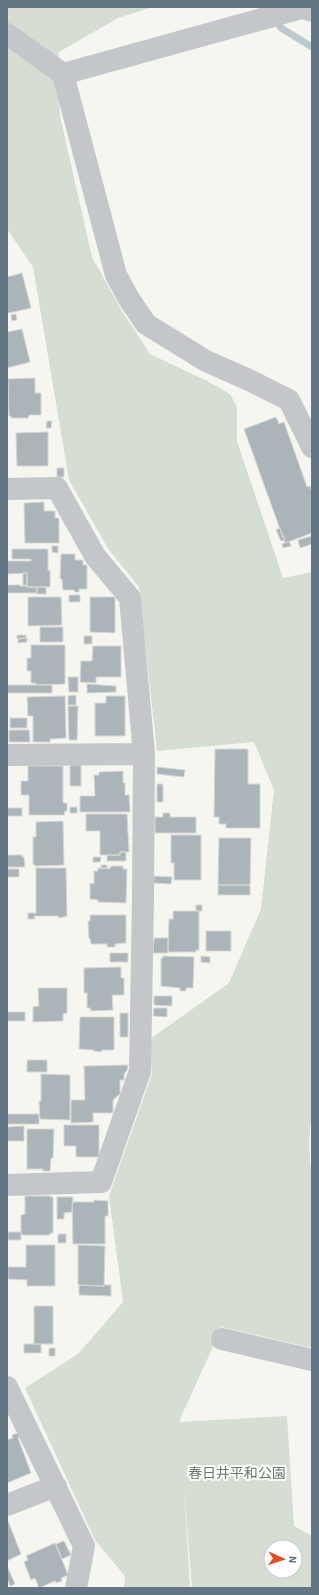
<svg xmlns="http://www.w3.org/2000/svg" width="319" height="1595" viewBox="0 0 319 1595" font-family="'Source Sans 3','Noto Sans JP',sans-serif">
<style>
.green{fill:#d6ddd2;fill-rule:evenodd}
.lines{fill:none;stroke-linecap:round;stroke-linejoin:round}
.stream{stroke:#bec9ce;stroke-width:7}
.building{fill:#abb4b8;stroke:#d7d7d4}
.minor{stroke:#c3c7ca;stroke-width:22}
.labels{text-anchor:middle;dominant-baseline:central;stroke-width:4;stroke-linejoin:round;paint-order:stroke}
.park-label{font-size:14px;fill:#677b62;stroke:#fff}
</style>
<rect width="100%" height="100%" fill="#f6f6f1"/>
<path class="green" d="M 7,7 L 153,7 L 118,18 L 59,52 L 60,116 L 92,257 L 122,311 L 150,354 L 207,381 L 230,394 L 237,407 L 237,441 L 283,578 L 312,572 L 312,1116 C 308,1137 309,1157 312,1178 L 312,1348 L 222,1327 L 180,1419 L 180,1422 L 287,1416 L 294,1526 L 312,1536 L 312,1588 L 192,1588 L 184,1487 L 190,1588 L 124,1588 L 125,1576 L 95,1540 L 25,1388 L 78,1354 L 123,1302 L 109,1196 L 152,1074 L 150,1039 L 229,983 L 261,909 L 274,790 L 254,742 L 157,751 L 139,587 L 109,550 L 69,480 L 33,267 L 7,229 ZM 271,1547 L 295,1547 L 295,1571 L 271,1571 Z"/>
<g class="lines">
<path class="stream" d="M 275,19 L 281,28 L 312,47"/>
</g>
<path class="building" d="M 22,273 L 31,308 L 9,313 L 7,312 L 7,277 Z
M 16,314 L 17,320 L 12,321 L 11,315 Z
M 22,329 L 30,362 L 7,368 L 7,332 Z
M 35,378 L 35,393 L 41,393 L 41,415 L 29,415 L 28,418 L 11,418 L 11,416 L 9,416 L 8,379 Z
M 276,417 L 279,424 L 284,422 L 307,487 L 310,486 L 312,493 L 311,496 L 312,500 L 312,533 L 285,543 L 244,429 Z
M 47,421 L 52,421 L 51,428 L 46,428 Z
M 48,432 L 48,466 L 17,466 L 16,433 Z
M 57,468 L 64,468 L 64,477 L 57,477 Z
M 44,502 L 44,511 L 55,511 L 55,518 L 59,518 L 59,543 L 25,543 L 24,503 Z
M 280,528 L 285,540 L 281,541 L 276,530 Z
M 312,536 L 312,544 L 300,548 L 298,540 Z
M 289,541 L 291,546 L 283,548 L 282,544 Z
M 52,546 L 58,546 L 58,553 L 52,552 Z
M 12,549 L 48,549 L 48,571 L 50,570 L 50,587 L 27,587 L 27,573 L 7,574 L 7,561 L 31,561 L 31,559 L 12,559 Z
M 61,554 L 75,554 L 75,560 L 83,560 L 83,565 L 87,565 L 87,589 L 79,589 L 79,592 L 75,592 L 74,590 L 63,590 L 62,579 L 60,579 Z
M 23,573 L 27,573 L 27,585 L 23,585 Z
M 7,585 L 20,585 L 20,586 L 27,586 L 27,587 L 37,587 L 37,593 L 7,593 Z
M 37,587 L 46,587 L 46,594 L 37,594 Z
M 69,595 L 80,595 L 80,602 L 69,602 Z
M 28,597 L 61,597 L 62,625 L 28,626 Z
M 90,597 L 115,597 L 115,633 L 90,632 Z
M 40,627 L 63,627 L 63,642 L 40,642 Z
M 17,635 L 26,635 L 26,638 L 17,639 Z
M 84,636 L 92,636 L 92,644 L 84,644 Z
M 27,638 L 27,642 L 18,643 L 18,639 Z
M 31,645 L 65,645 L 65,684 L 36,685 L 36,683 L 31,683 L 31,671 L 27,671 L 27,658 L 31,658 Z
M 93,646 L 121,646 L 121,677 L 96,677 L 96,683 L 80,682 L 81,661 L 92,661 Z
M 68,677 L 78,677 L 78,692 L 69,692 Z
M 87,684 L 116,686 L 116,692 L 87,693 Z
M 7,685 L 52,685 L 52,693 L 7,693 Z
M 76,695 L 76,705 L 68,705 L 68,696 Z
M 65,696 L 66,738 L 50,739 L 50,742 L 33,742 L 33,716 L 28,716 L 27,697 Z
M 106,696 L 125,696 L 125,736 L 95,736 L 95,703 L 106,703 Z
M 68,706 L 78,706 L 77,740 L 69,740 Z
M 10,718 L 27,718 L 27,728 L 10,728 Z
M 9,730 L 29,730 L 30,742 L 9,742 Z
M 215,749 L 248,749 L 248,784 L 260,784 L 260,828 L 226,828 L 226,824 L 219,824 L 219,817 L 214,817 Z
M 70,765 L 81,765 L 81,786 L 70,786 Z
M 28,766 L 63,766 L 63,803 L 67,803 L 67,811 L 65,811 L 64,815 L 29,815 L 29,795 L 21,795 L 21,781 L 28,781 Z
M 157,767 L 185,770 L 184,777 L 157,774 Z
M 123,771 L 123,783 L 125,783 L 125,795 L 129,795 L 130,812 L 80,812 L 80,796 L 95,796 L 94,775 L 99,775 L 99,772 Z
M 157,784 L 163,784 L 163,802 L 157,802 Z
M 70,807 L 77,807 L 77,813 L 70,813 Z
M 7,808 L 22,808 L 22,816 L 7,816 Z
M 163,813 L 170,813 L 170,817 L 196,817 L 196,833 L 155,833 L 155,817 L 163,817 Z
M 86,814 L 127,814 L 129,852 L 120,852 L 120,855 L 100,855 L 100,831 L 86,831 Z
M 63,821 L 64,865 L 36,866 L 33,864 L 33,837 L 36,837 L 36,822 Z
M 171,835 L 201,835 L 201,880 L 174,880 L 174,863 L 171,863 Z
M 219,838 L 251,838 L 250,885 L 218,885 Z
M 120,852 L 126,852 L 126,861 L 107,861 L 107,855 L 120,855 Z
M 7,855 L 22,855 L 22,857 L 24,857 L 25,867 L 7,867 Z
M 93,857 L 101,857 L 100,862 L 93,862 Z
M 101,865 L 107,865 L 107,868 L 101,868 Z
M 113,866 L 123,866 L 123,869 L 127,869 L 126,903 L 98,902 L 98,900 L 90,899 L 90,883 L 94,884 L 94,871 L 98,871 L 98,868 L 110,869 L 110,867 Z
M 36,868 L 66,868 L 67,916 L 59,918 L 58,916 L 34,916 L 35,919 L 28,919 L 28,913 L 36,913 Z
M 7,869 L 19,869 L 19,877 L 7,877 Z
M 154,876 L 172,877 L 171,884 L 154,883 Z
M 218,885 L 250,885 L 250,895 L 218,895 Z
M 196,905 L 202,905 L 202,911 L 196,911 Z
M 173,911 L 199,911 L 199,950 L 196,950 L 196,952 L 169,952 L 168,950 L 169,919 L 173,919 Z
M 90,915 L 126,915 L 126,943 L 115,944 L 115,947 L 107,947 L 107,944 L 91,944 L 90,938 L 89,939 L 88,921 L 90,921 Z
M 206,931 L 231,931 L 231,951 L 206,951 Z
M 154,938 L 168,938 L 168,953 L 153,953 Z
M 110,953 L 128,953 L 128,962 L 110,962 Z
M 163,956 L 194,957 L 193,988 L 186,988 L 186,991 L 180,991 L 180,988 L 161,986 L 161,958 L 163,958 Z
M 201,956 L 210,957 L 210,963 L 201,962 Z
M 121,967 L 121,978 L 124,978 L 124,995 L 112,995 L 113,1010 L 91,1011 L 90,1008 L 87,1008 L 87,993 L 84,993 L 84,968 Z
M 38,988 L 67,988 L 67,1013 L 63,1014 L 63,1021 L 33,1022 L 33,1007 L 39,1006 Z
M 154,996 L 172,996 L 172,1006 L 154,1005 Z
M 154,1008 L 167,1008 L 167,1017 L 153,1016 Z
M 7,1012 L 25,1012 L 25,1021 L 7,1021 Z
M 120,1013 L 128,1013 L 128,1037 L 120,1037 Z
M 80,1017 L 114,1017 L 114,1050 L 102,1050 L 101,1052 L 94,1051 L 93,1050 L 79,1049 Z
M 27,1060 L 47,1060 L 47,1072 L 27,1072 Z
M 128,1065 L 127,1070 L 124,1074 L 124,1080 L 120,1080 L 120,1094 L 113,1100 L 113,1113 L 93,1113 L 93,1122 L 71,1123 L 71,1100 L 85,1100 L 84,1066 Z
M 41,1074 L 70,1075 L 70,1120 L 40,1119 L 39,1101 L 41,1101 Z
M 7,1114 L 39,1114 L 39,1124 L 7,1124 Z
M 64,1125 L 99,1125 L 99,1157 L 76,1157 L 76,1146 L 64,1146 Z
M 24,1126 L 24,1141 L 7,1141 L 7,1127 Z
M 27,1129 L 54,1129 L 53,1158 L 51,1158 L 50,1171 L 43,1171 L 43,1169 L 27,1169 Z
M 25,1196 L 50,1196 L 50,1197 L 53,1197 L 53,1233 L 50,1233 L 50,1235 L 21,1235 L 21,1215 L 25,1214 Z
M 57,1197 L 73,1197 L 72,1212 L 64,1213 L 64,1219 L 57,1219 Z
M 94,1200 L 108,1201 L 108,1216 L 105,1216 L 105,1244 L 73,1244 L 72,1202 L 94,1202 Z
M 8,1232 L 21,1232 L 21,1240 L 8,1240 Z
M 58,1234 L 66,1234 L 66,1243 L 58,1243 Z
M 26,1245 L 55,1245 L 55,1286 L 27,1286 L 27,1280 L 8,1279 L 8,1267 L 26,1267 Z
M 78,1245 L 105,1246 L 104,1286 L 78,1285 Z
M 104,1284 L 105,1285 L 111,1285 L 111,1296 L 79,1295 L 79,1285 L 104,1286 Z
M 34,1306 L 53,1306 L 53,1344 L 34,1344 Z
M 24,1344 L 41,1344 L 41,1353 L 24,1353 Z
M 49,1348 L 55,1348 L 55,1356 L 49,1356 Z
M 18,1433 L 19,1438 L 18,1438 L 31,1473 L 7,1483 L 7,1440 L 13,1438 L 12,1435 Z
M 8,1521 L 21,1554 L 7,1561 L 7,1522 Z
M 64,1541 L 71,1555 L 62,1559 L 56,1544 Z
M 55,1543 L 68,1575 L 61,1578 L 62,1581 L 56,1583 L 55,1581 L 39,1588 L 35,1578 L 31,1580 L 24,1562 L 28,1560 L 26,1556 Z
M 7,1568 L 8,1568 L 15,1584 L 10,1586 L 7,1578 Z"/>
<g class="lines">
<path class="minor" d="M 7,34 L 63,74 L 116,275 L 129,299 L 146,324 L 206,361 L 249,380 L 289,400 L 312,447
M 63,74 L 302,8 L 312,11
M 7,489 L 57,488 L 95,556 L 130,598 L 144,754 L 143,898 L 140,1071 L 101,1182 L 7,1185
M 7,755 L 144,754
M 222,1339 L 312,1360
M 7,1387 L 84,1546 L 76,1588
M 7,1505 L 56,1486"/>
</g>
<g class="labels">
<g class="park-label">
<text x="237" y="1474">春日井平和公園</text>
</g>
</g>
<rect width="319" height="1595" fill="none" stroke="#637684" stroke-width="16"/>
<g transform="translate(283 1559) rotate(93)"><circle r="19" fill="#ffffff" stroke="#c1c8ce"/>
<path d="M0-3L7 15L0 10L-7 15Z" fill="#ec491b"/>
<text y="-6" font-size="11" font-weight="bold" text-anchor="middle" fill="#637684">N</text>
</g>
</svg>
